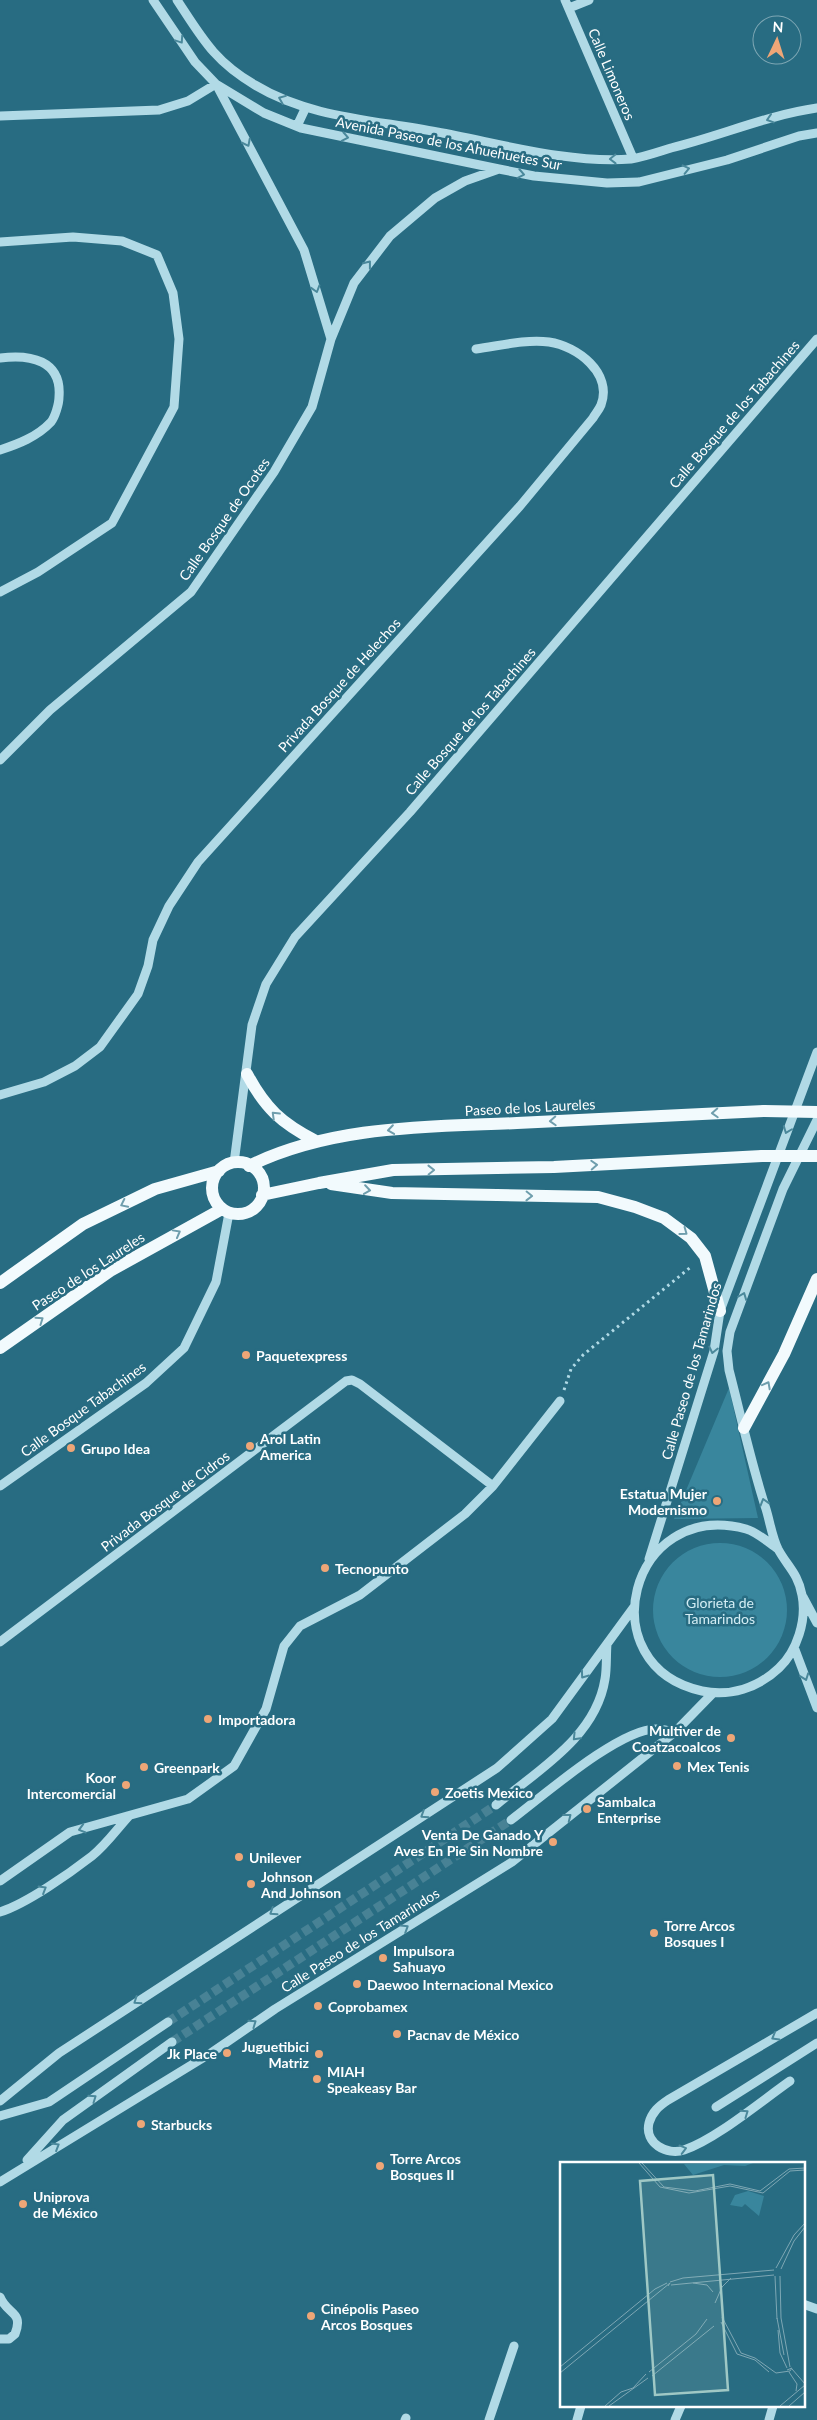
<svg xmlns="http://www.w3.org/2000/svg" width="817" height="2420" viewBox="0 0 817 2420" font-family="Lato,sans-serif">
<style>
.green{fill:#39869d}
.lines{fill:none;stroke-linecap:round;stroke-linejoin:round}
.minor-tunnel{stroke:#488295;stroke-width:9;stroke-dasharray:9 4.5;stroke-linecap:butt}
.path{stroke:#b1dae6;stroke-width:3;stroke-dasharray:2.5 4;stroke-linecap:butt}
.minor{stroke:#b1dae6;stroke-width:9}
.major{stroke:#f2fafd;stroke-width:12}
.major-bridge{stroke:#f2fafd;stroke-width:12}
.oneway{stroke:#4a889b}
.oneway2{stroke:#6f9ead}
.poi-dot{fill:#eea677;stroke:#286c82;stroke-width:2}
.labels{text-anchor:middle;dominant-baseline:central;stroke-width:5;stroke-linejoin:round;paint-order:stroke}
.street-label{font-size:14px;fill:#fff;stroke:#286c82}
.poi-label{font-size:14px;font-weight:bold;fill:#fff;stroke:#286c82;text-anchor:start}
.park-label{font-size:14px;fill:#d4eef5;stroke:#286c82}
.inset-road{fill:none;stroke:#7ea7b4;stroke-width:1}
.view{fill:#9fc8c5;fill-opacity:0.15;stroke:#9fc8c5;stroke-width:2.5}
.inset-edge{fill:none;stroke:#fff;stroke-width:2.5}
</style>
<rect width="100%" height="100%" fill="#286c82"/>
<path class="green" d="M 729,1388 L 758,1518 L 674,1519 Z
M653 1610a67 67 0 1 1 134 0a67 67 0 1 1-134 0Z"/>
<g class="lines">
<path class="minor-tunnel" d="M 168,2022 L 496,1805
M 172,2042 L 511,1820"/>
<path class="path" d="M 564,1390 L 571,1369 L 583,1355 L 692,1266"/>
<path class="minor" d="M 153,0 L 195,62 L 216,84 L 264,113 L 301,128 L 499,169 L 534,176 L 607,183 L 639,182 L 727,160 L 799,136 L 817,133
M 177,0 C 202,38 214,61 255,85 C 309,118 376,120 437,132 C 498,143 569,164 631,159 C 644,157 658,152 671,148 C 720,136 768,115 817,108
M 565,0 L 633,158
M 569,8 L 589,0
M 0,116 L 159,110 L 188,101 L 216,84 L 304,250 L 331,339
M 297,126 L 306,107
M 0,242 L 73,237 L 122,241 L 157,255 L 173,293 L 179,339 L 174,407 L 112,523 L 38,572 L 0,592
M 0,358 C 30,354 62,360 59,397 C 59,404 55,417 51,422 C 37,437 18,444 0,450
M 0,760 L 50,710 L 191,592 L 274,472 L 312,407 L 331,339 L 354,283 L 390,236 L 435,198 L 465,181 L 499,169
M 0,1095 L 44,1082 L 75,1066 L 100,1047 L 138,994 L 148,966 L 153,940 L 169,906 L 198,862 L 520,506 L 593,418 C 595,414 599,410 601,405 C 613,373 577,346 549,342 C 525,339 499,346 476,349
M 234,1163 L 252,1025 L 266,984 L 295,937 L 410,812 L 817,339
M 0,1486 L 146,1383 L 184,1348 L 216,1282 L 229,1213
M 778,1549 C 769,1543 757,1532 746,1529 C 629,1498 588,1666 702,1691 C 730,1697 758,1688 779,1668 C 797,1651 807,1620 802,1595 C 798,1573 787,1566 778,1549 C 772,1537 770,1522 766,1509 C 751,1463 741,1416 729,1370 L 727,1351 L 730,1332 L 783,1189 L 817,1120
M 649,1559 L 714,1351 L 720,1311 L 817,1052
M 803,1597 L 817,1623
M 0,1642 L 346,1381 L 352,1380 L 360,1384 L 493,1486
M 794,1647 L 817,1708
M 496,1805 C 538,1770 596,1737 605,1679 C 607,1668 606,1655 607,1644
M 511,1820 C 543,1796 619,1729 656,1729 C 662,1729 669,1731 675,1732
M 0,1881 L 70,1832 L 188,1799 L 234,1766 L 266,1709 L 284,1646 L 300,1626 L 360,1595 L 465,1514 L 493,1486 L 560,1401
M 0,1912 C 26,1904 70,1873 92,1856 C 106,1845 117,1829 129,1816
M 790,2081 C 760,2102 716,2139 684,2150 C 667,2156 644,2143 649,2123 C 652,2112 659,2106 668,2100 L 817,2013
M 0,2101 L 59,2053 L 497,1768 L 552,1719 L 634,1607
M 716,2107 L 817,2043
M 0,2116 L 49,2102 L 168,2022
M 27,2160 L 63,2120 L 172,2042
M 0,2182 L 211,2053 L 275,2009 L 512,1862 L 675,1732 L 713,1693
M 0,2297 C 7,2315 24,2311 15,2334 L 9,2339 L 0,2339
M 803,2304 L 817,2309
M 405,2420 L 406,2418
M 489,2420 L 514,2346
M 577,2420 L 581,2406
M 675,2420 L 681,2406
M 769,2420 L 773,2406"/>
<path class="major" d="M 247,1074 C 265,1108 281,1123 316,1141
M212 1188a26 26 0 1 1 52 0a26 26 0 1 1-52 0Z
M 249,1166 C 332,1125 428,1127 517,1123 C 599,1119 682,1115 764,1111
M 331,1184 L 392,1193 L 598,1197 L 635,1207 L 664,1218 L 691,1238 L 705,1256 L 720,1311
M 262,1195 L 319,1183 L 393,1170 L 554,1167 L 762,1156
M 0,1283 L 83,1224 L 155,1189 L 219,1171
M 0,1348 L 110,1271 L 222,1209
M 744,1428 L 784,1354 L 817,1279"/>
<path class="major-bridge" d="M 764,1111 L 817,1112
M 762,1156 L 817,1156"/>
</g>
<defs><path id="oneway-chevron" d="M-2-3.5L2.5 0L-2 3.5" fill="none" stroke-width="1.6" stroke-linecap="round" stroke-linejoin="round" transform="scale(1.25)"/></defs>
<g class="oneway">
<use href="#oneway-chevron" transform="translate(180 40) rotate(56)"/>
<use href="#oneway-chevron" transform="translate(282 99) rotate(-158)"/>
<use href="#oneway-chevron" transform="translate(770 119) rotate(162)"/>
<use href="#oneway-chevron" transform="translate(345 137) rotate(11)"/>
<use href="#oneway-chevron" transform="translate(247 143) rotate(63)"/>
<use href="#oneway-chevron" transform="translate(613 159) rotate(179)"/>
<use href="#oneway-chevron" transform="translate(686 169) rotate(-13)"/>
<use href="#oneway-chevron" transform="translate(521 174) rotate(11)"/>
<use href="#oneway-chevron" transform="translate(368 264) rotate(-52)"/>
<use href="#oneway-chevron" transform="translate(316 289) rotate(73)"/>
<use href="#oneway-chevron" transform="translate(787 1130) rotate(111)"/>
<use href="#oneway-chevron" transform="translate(743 1296) rotate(-69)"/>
<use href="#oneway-chevron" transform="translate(713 1350) rotate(103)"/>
<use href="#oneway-chevron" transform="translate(764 1502) rotate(-107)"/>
<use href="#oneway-chevron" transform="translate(584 1675) rotate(126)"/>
<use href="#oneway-chevron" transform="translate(805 1677) rotate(70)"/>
<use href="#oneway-chevron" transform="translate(576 1737) rotate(134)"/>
<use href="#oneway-chevron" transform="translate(424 1815) rotate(147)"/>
<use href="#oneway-chevron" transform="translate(568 1817) rotate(-38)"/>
<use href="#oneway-chevron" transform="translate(82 1829) rotate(164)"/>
<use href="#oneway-chevron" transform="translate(43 1889) rotate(-31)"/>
<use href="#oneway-chevron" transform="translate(273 1912) rotate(147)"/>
<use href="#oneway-chevron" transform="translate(405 1928) rotate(-32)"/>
<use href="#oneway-chevron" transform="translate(137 2001) rotate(146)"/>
<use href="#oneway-chevron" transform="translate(253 2023) rotate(-35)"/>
<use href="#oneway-chevron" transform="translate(775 2037) rotate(150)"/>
<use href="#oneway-chevron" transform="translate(93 2098) rotate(-35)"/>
<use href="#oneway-chevron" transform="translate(745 2113) rotate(-35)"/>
<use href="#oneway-chevron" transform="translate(56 2146) rotate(-31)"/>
<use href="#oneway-chevron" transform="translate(683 2149) rotate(-15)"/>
</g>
<g class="oneway2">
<use href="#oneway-chevron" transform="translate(715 1113) rotate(177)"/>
<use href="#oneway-chevron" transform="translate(275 1115) rotate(-136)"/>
<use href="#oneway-chevron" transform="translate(553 1121) rotate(177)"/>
<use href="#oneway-chevron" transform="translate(391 1130) rotate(172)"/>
<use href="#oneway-chevron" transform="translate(594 1165) rotate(-3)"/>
<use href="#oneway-chevron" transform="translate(431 1170) rotate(-1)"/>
<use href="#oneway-chevron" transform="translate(367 1190) rotate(8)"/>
<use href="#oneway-chevron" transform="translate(529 1196) rotate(1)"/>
<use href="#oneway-chevron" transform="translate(124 1204) rotate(154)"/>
<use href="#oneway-chevron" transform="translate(684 1232) rotate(36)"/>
<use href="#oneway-chevron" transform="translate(177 1233) rotate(-29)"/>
<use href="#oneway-chevron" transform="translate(40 1320) rotate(-35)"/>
<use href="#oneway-chevron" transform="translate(767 1385) rotate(-62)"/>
</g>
<g class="poi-dot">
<circle cx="246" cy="1355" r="5"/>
<circle cx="250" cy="1446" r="5"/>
<circle cx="71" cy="1448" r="5"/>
<circle cx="717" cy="1501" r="5"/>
<circle cx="325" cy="1568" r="5"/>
<circle cx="208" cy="1719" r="5"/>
<circle cx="731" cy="1738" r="5"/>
<circle cx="677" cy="1766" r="5"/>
<circle cx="144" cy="1767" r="5"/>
<circle cx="126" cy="1785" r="5"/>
<circle cx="435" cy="1792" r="5"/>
<circle cx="587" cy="1809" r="5"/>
<circle cx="553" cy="1842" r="5"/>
<circle cx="239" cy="1857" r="5"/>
<circle cx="251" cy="1884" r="5"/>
<circle cx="654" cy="1933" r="5"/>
<circle cx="383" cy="1958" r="5"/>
<circle cx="357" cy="1984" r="5"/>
<circle cx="318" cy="2006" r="5"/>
<circle cx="397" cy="2034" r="5"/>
<circle cx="227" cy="2053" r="5"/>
<circle cx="319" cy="2054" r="5"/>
<circle cx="317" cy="2079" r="5"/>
<circle cx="141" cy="2124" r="5"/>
<circle cx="380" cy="2166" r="5"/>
<circle cx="23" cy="2204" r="5"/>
<circle cx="311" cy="2316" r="5"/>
</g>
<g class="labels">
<g class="street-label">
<text transform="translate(612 74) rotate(67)">Calle Limoneros</text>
<text transform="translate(449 143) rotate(11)">Avenida Paseo de los Ahuehuetes Sur</text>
<text transform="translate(734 414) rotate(-49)">Calle Bosque de los Tabachines</text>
<text transform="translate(224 519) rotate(-55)">Calle Bosque de Ocotes</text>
<text transform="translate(339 685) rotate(-48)">Privada Bosque de Helechos</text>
<text transform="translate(470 721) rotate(-49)">Calle Bosque de los Tabachines</text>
<text transform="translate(530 1107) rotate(-3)">Paseo de los Laureles</text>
<text transform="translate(88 1271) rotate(-33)">Paseo de los Laureles</text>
<text transform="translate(691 1371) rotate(-74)">Calle Paseo de los Tamarindos</text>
<text transform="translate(83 1409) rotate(-36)">Calle Bosque Tabachines</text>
<text transform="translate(165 1501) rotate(-37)">Privada Bosque de Cidros</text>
<text transform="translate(360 1940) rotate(-32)">Calle Paseo de los Tamarindos</text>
</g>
<g class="poi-label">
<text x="256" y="1355">Paquetexpress</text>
<text x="260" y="1438">Arol Latin<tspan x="260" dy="16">America</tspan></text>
<text x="81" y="1448">Grupo Idea</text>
<text x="707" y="1493" text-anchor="end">Estatua Mujer<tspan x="707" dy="16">Modernismo</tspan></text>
<text x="335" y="1568">Tecnopunto</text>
<text x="218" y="1719">Importadora</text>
<text x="721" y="1730" text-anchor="end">Multiver de<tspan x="721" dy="16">Coatzacoalcos</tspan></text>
<text x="687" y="1766">Mex Tenis</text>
<text x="154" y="1767">Greenpark</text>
<text x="116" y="1777" text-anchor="end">Koor<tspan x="116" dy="16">Intercomercial</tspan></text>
<text x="445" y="1792">Zoetis Mexico</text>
<text x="597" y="1801">Sambalca<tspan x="597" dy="16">Enterprise</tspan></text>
<text x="543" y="1834" text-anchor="end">Venta De Ganado Y<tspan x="543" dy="16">Aves En Pie Sin Nombre</tspan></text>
<text x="249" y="1857">Unilever</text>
<text x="261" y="1876">Johnson<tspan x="261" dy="16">And Johnson</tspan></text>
<text x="664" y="1925">Torre Arcos<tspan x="664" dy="16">Bosques I</tspan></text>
<text x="393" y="1950">Impulsora<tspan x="393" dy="16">Sahuayo</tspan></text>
<text x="367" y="1984">Daewoo Internacional Mexico</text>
<text x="328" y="2006">Coprobamex</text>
<text x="407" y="2034">Pacnav de México</text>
<text x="309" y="2046" text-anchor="end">Juguetibici<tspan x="309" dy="16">Matriz</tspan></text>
<text x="217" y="2053" text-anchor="end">Jk Place</text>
<text x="327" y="2071">MIAH<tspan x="327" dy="16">Speakeasy Bar</tspan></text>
<text x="151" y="2124">Starbucks</text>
<text x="390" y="2158">Torre Arcos<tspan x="390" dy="16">Bosques II</tspan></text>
<text x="33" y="2196">Uniprova<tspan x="33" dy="16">de México</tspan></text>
<text x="321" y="2308">Cinépolis Paseo<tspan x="321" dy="16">Arcos Bosques</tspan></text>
</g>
<g class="park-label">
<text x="720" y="1602">Glorieta de<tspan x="720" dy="16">Tamarindos</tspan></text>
</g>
</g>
<g transform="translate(560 2162)">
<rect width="245" height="245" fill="#286c82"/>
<path d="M 193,1 L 185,4 L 164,3 L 133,13 L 124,2 ZM 188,29 L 204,34 L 199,54 L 185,42 L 182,45 L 170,43 L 175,33 Z" fill="#39869d"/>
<path class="inset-road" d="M 79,1 L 100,25 L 129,31 L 170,24 L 203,31 L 230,9 L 245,8M 82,1 L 104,25 L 135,29 L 170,22 L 200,29 L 229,7 L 245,6M 216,106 L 234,73 L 245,61M 221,107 L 234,79 L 245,65M 215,114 L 217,157M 220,114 L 221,156 L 230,205M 110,120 L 123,116 L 214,108M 133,121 L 147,123 L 153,130M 111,123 L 214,113M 155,141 L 162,125 L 171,116M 162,155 L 181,191 L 195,196 L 216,211 L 230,209 L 232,206 L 227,208M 217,156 L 224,193M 161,160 L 177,192 L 195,198 L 209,210M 218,168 L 220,191 L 227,206M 0,205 L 95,127 L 107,121M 232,207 L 245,222M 89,210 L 136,172 L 147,157M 229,210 L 237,222 L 236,229M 0,211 L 110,121 L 108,124M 92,214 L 154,164M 45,244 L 61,230 L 73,226 L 86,212M 49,244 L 88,216M 220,244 L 245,223M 229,244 L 245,230"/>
<path class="view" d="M 153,13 L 168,228 L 95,233 L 80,19 Z"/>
<rect width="245" height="245" class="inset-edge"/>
</g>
<g transform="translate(777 40) rotate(4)"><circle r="24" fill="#286c82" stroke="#7ea7b4"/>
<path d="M0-4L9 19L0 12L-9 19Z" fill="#eea677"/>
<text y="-8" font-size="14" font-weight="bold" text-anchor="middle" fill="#ffffff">N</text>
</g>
</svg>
